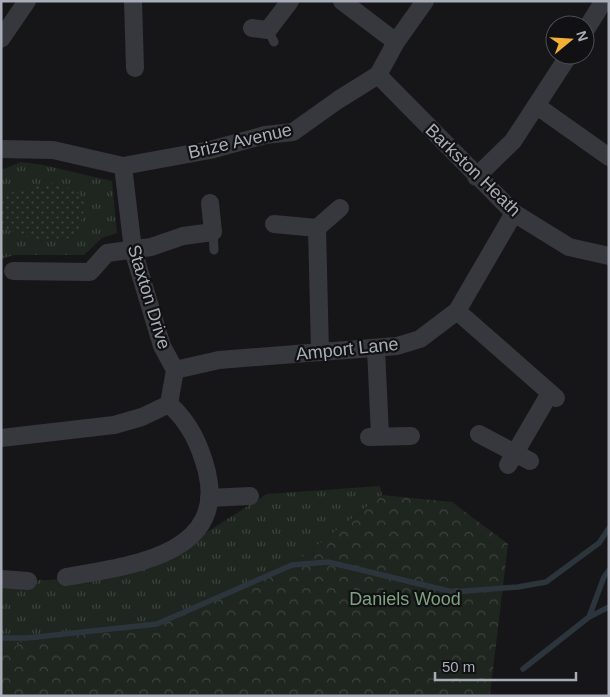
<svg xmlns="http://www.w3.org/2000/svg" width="610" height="697" viewBox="0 0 610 697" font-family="Arial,sans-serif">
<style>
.grass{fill:url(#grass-tufts)}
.forest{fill:url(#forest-crowns)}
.park{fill:url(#park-dots)}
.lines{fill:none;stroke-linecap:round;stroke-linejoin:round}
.stream{stroke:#2c353c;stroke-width:5.5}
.service{stroke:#37383d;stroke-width:9}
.minor{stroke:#37383d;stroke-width:18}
.labels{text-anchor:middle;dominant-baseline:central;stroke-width:4.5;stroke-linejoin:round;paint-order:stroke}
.street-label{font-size:18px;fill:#a8adb8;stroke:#111113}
.park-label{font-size:18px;fill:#7fa381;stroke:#111113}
</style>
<defs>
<pattern id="grass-tufts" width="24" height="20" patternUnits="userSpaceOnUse" patternTransform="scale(1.25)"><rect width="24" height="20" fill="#1e261f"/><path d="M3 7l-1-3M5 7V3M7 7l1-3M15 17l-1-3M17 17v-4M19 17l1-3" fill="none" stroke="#3c433d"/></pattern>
<pattern id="forest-crowns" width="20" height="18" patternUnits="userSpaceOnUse" patternTransform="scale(1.25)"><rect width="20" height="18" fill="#1e261f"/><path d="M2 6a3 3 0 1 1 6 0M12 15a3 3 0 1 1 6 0" fill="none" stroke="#3c433d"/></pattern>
<pattern id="park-dots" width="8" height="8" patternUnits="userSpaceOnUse" patternTransform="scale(1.25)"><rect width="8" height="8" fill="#1e261f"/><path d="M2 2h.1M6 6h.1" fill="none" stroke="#3c433d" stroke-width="1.8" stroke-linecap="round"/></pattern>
</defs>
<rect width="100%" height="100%" fill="#161618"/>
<path class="grass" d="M 21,162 L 43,165 L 112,181 L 117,233 L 102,238 L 84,255 L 14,255 L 1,259 L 1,170 Z
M 380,486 L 382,495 L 292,565 L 157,624 L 27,638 L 5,654 L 1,653 L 1,580 L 49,580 L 150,568 L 267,494 Z"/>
<path class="forest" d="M 382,495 L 452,502 L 508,544 L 490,695 L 1,696 L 1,653 L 5,654 L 27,638 L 157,624 L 292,565 Z"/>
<path class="park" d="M 51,183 C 91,194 89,200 75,238 L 35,239 L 1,228 L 1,195 Z"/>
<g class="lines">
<path class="stream" d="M 589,617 L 604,577 L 609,570
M 1,638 L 27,638 L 157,624 L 292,565 L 328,562 L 453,592 L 518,587 L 546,582 L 599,543 L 609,528
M 523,669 L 589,617 L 609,607"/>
<path class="service" d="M 268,30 L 274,42
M 213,232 L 214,250"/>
<path class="minor" d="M 133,1 L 135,68
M 342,1 L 396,42
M 252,28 L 268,30 L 290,1
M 585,31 L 603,2
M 1,39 L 27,1
M 378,75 L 514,213 L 569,247 L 609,256
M 537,106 L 609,157
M 1,149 L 53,150 L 123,166 L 210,150 L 265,135 L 293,132 L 338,100 L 378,75 L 396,42 L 425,1
M 476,177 L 513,141 L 569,55
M 274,224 L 317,228 L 340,208
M 317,228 L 320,352
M 13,271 L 90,272 L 107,253 L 151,247 L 183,236 L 213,232 L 210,203
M 457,311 L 556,398
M 376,349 L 380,435
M 175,370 L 219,360 L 397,346 L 420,339 L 457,311 L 514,213
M 479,434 L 530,461
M 369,437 L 411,436
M 1,438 L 114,425 L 142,417 L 169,404 L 175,370 L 162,346 L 133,250 L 123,166
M 508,465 L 550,393
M 209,498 L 250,496
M 66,577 C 125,566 227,557 207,472 C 200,445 190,423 169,404
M 1,579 L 28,581"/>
</g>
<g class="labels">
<g class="street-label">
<text transform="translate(240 141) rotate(-13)">Brize Avenue</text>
<text transform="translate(473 170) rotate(44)">Barkston Heath</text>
<text transform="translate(149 297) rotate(73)">Staxton Drive</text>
<text transform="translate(347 349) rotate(-6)">Amport Lane</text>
</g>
<g class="park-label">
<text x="405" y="599">Daniels Wood</text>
</g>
</g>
<rect width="610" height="697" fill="none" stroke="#a8adb8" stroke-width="5"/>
<g transform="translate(570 40) rotate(72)"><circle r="24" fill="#111113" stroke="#4d4f55"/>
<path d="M0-4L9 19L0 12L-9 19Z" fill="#f2b134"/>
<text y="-8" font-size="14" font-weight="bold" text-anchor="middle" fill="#a8adb8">N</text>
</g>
<path d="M435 672v8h141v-8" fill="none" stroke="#a8adb8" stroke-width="2.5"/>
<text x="442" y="672" font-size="15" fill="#a8adb8" stroke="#111113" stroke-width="4" paint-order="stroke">50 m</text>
</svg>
